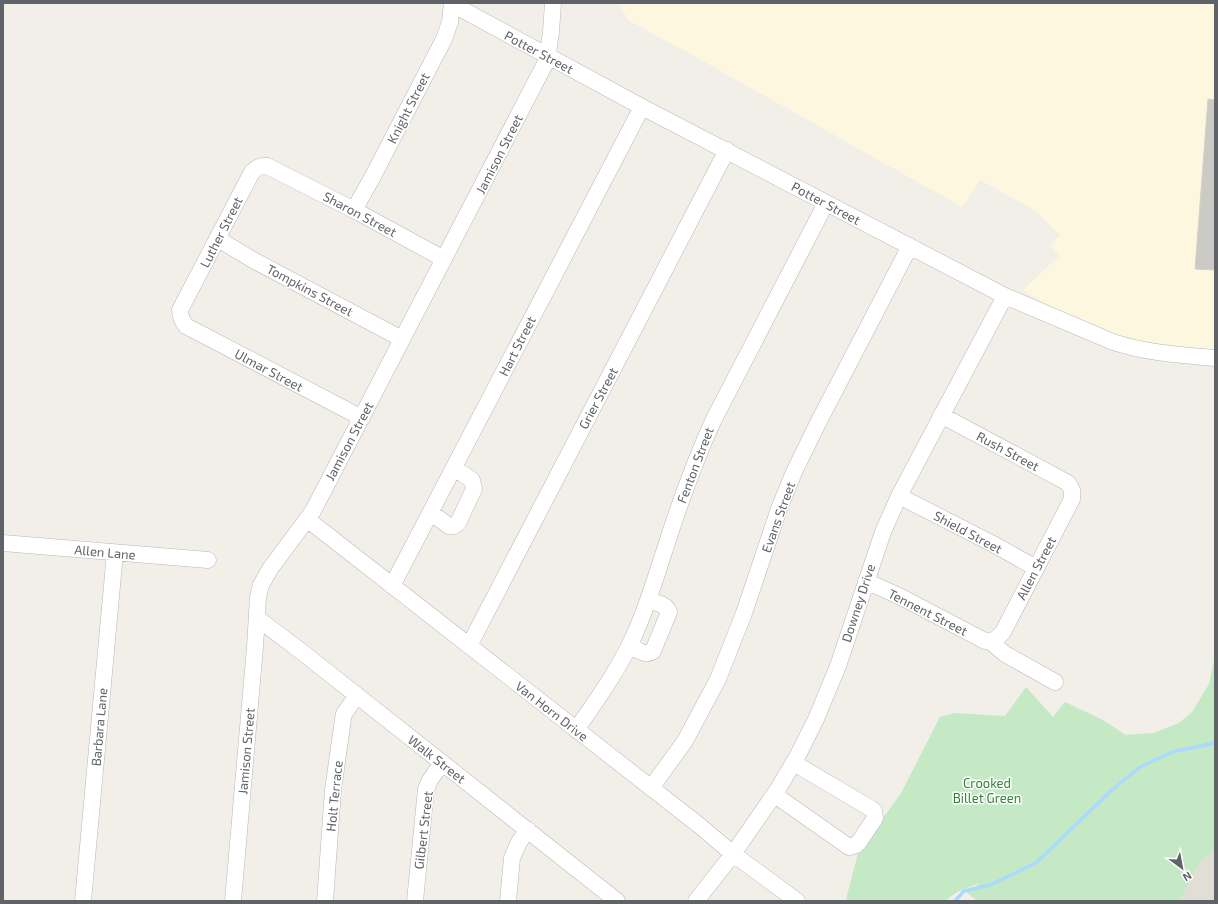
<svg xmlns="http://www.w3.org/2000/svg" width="1218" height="904" viewBox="0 0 1218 904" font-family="'Exo 2',sans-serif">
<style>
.commercial{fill:#fef7e0}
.education{fill:#e1ded6}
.green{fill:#c5e8c5}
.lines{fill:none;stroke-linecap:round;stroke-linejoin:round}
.stream{stroke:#aadaff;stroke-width:3.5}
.building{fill:#cccac5;stroke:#d6d1c6}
.minor-casing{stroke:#b5b8bc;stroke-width:17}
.minor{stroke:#fff;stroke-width:16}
.labels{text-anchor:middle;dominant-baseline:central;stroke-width:3;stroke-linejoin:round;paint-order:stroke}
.street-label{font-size:13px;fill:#5f6368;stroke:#fff}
.park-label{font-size:13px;fill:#348238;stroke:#fff}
</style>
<rect width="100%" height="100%" fill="#f1efe8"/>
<path class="commercial" d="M 619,3 L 1215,3 L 1215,350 L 1122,340 L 1065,316 L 1023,290 L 1059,256 L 1051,245 L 1060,235 L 1035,210 L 980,180 L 962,207 L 703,61 L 628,20 Z"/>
<path class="education" d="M 1215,850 L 1215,901 L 1180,901 L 1201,860 Z"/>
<path class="green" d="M 1215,656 L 1215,850 L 1201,860 L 1180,901 L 977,901 L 967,893 L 980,883 L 957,892 L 945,901 L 849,901 L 846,899 L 859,850 L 900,795 L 940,717 L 955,713 L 1005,716 L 1026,687 L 1053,717 L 1065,702 L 1103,720 L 1126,735 L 1153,733 L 1179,723 L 1192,712 L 1209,684 Z"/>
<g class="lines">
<path class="stream" d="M 955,901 L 964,891 L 990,885 L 1036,863 L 1112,790 L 1140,767 L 1172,752 L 1215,743"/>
</g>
<path class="building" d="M 1208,99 L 1215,100 L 1215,270 L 1195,269 Z"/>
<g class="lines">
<defs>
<path id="minor" d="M 452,4 L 642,107 L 1005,296 L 1113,342 C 1147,353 1180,355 1215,358
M 354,210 L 372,178 L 444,39 L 450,22 L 452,3
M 218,239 L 253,260 L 402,339
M 362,418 L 186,326 C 182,321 180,316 180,310 L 252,172 C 257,167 261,165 267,166 L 354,210 L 444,259
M 899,496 L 993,544 L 1036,568
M 431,513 L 449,526 L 454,526 L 458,523 L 474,489 L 472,480 L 454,468
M 307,519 L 700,826 L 733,854 L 797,901
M 3,543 L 208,560
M 866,581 L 903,598 L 985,641 L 995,640 L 1003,632 L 1072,499 L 1072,490 L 1068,483 L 941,415
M 392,586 L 642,107
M 257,618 L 302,652 L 617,901
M 990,641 L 1005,654 L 1055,682
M 469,646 L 727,150
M 629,646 C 637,649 646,657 653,651 L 669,612 C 666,604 655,602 648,600
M 576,730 C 596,701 617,672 632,640 C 646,611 655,579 665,549 C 679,505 694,463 713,421 L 826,203
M 651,788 L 685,741 L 718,679 L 744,613 L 779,509 L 794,472 L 818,423 L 910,246
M 775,795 L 849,847 L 856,845 L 859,842 L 875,818 L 874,811 L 870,808 L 794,763
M 83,901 L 115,553
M 233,901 L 255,647 L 258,597 L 261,585 L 270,569 L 313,511 L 547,60 L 551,32 L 553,3
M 325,901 L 333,790 L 343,719 L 344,714 L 357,695
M 415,901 L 426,789 L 430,780 L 442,763
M 508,901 L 512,858 L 519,842 L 528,830
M 696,901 L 733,854 L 778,789 L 798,755 L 816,719 L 838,666 L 883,532 L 899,496 L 1005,296"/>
</defs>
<use href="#minor" class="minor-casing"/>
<use href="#minor" class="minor"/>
</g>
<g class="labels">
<g class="street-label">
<text transform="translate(539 52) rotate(28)">Potter Street</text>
<text transform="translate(408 108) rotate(-63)">Knight Street</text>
<text transform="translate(499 154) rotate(-63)">Jamison Street</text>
<text transform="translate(826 203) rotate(28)">Potter Street</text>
<text transform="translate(360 214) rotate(28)">Sharon Street</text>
<text transform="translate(221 232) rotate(-63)">Luther Street</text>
<text transform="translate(310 290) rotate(28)">Tompkins Street</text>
<text transform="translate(517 346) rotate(-63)">Hart Street</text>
<text transform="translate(269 370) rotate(28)">Ulmar Street</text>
<text transform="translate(598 398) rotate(-62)">Grier Street</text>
<text transform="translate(349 441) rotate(-62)">Jamison Street</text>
<text transform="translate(1008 451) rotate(28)">Rush Street</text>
<text transform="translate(695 465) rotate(-69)">Fenton Street</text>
<text transform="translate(778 517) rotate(-70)">Evans Street</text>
<text transform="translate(968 532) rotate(28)">Shield Street</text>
<text transform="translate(105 552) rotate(5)">Allen Lane</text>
<text transform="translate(1036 568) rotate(-62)">Allen Street</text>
<text transform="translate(858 603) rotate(-72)">Downey Drive</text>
<text transform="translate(928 612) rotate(27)">Tennent Street</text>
<text transform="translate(552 711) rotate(38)">Van Horn Drive</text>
<text transform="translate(99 727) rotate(-85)">Barbara Lane</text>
<text transform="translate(246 751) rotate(-85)">Jamison Street</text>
<text transform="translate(437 759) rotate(38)">Walk Street</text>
<text transform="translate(334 796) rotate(-84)">Holt Terrace</text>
<text transform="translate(423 830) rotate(-83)">Gilbert Street</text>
</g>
<g class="park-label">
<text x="987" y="783">Crooked<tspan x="987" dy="15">Billet Green</tspan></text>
</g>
</g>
<rect width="1218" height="904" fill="none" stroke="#5f6368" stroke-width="8"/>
<g transform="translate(1182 868) rotate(148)" stroke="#ffffff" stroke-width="3" paint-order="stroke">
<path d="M0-3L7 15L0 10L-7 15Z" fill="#5f6368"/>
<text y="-6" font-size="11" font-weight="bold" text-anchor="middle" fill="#5f6368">N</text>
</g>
</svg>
